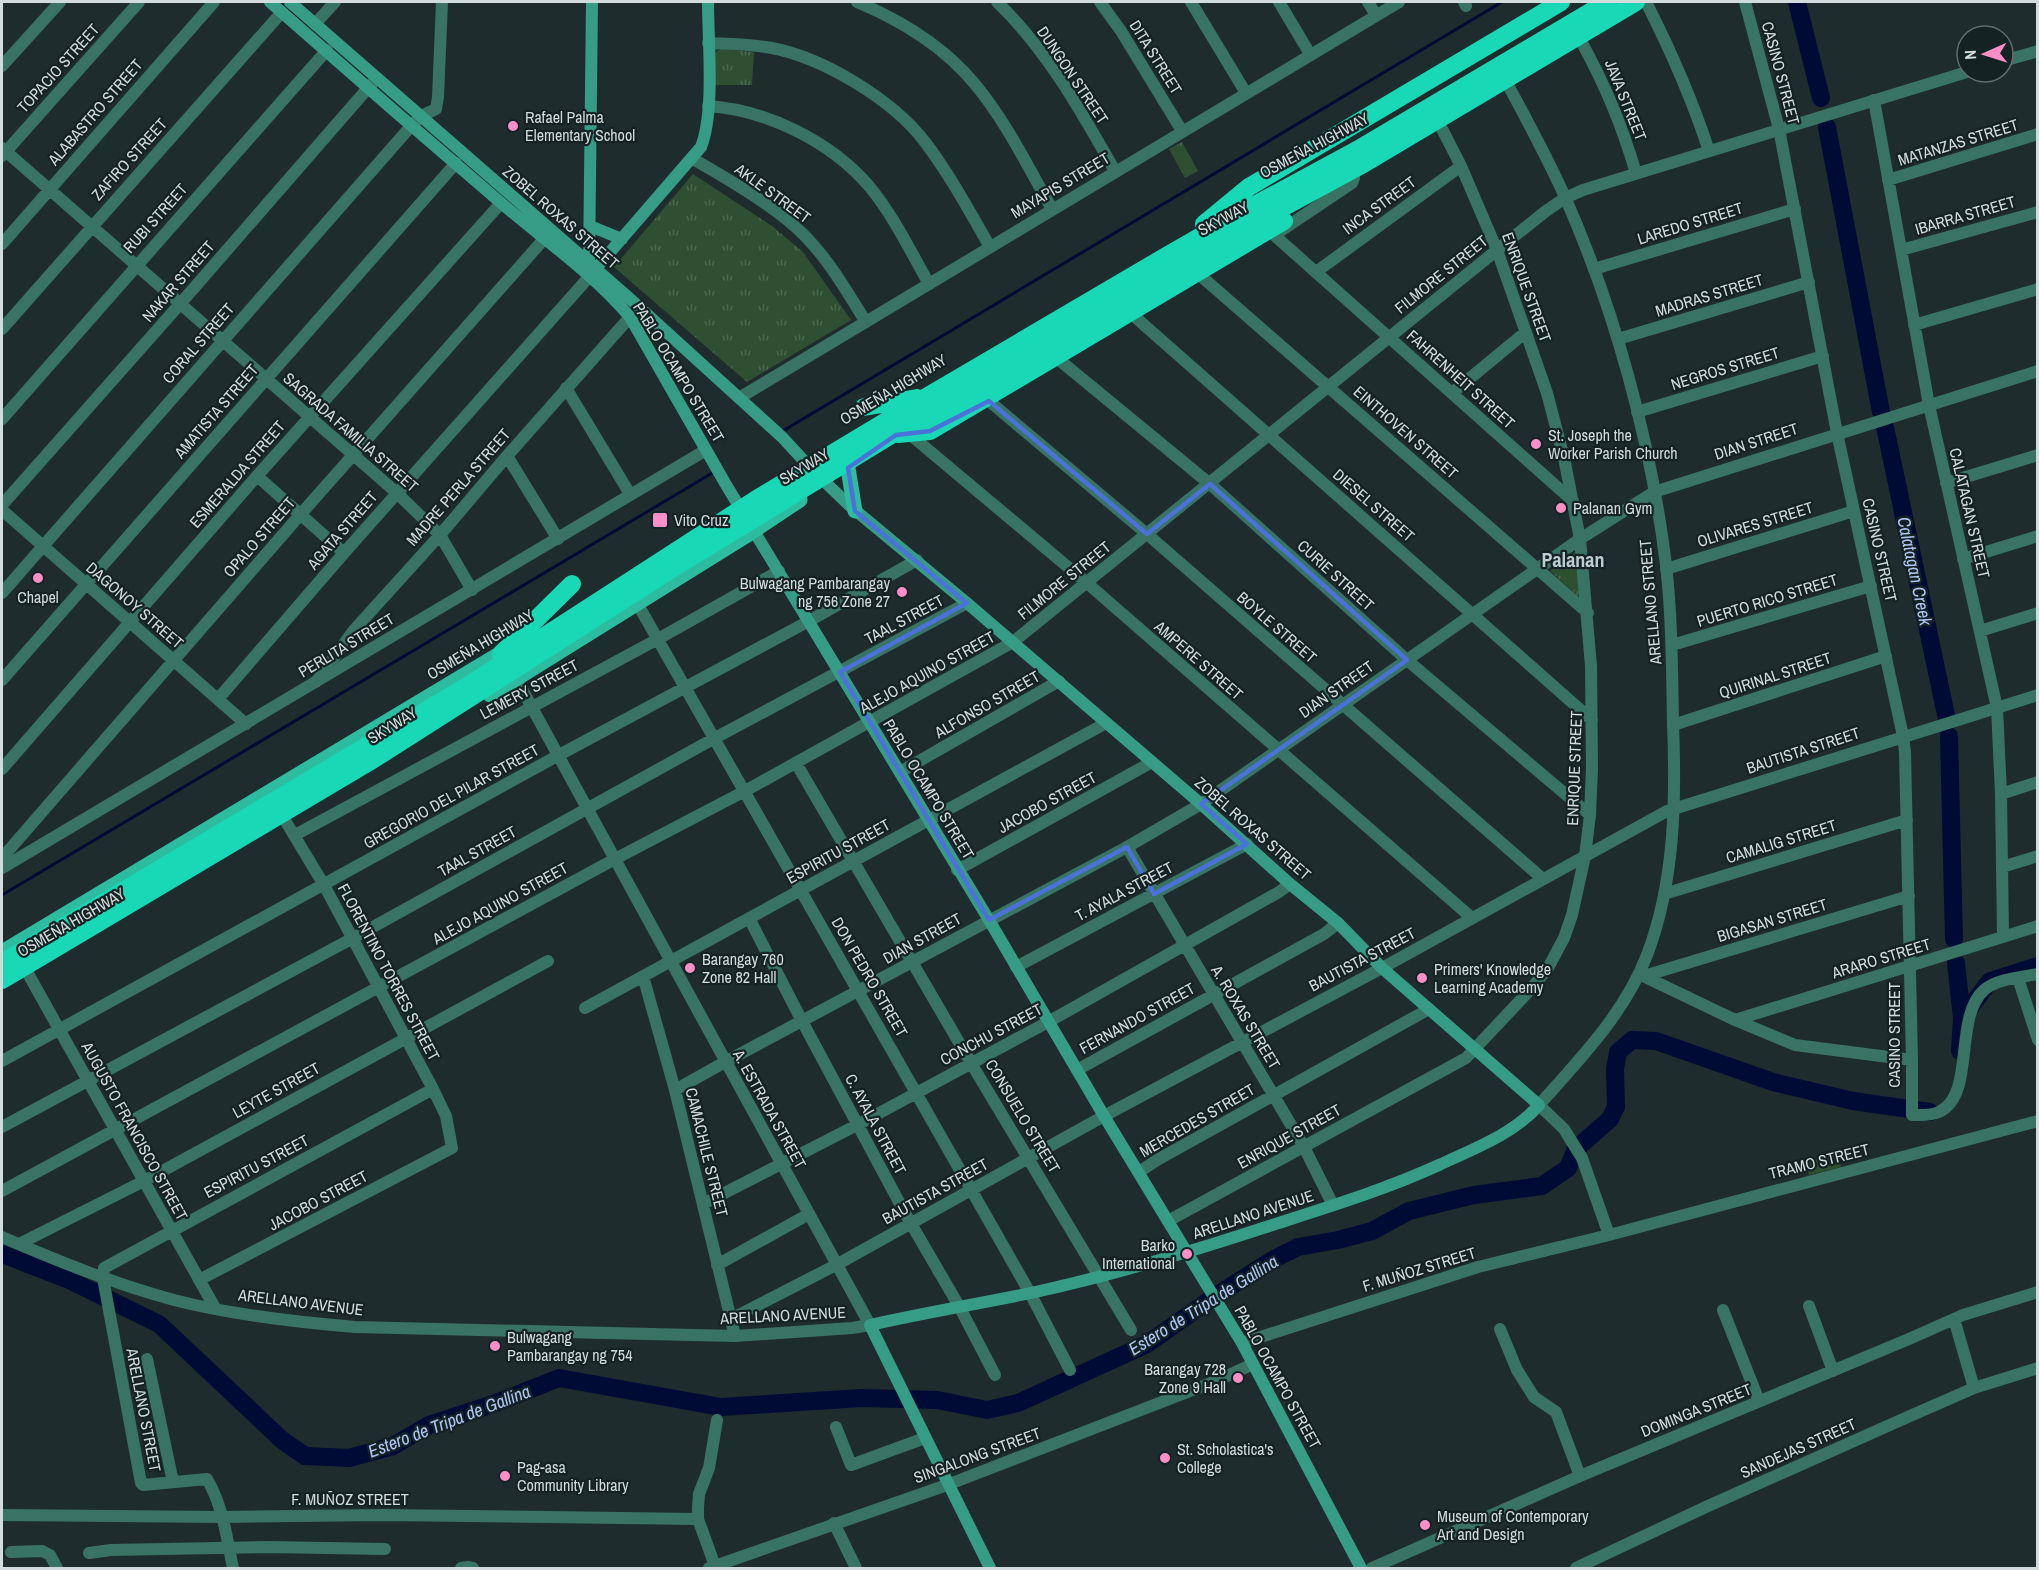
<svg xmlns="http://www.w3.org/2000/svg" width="2039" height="1570" viewBox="0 0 2039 1570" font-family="'Archivo Narrow',sans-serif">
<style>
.grass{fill:url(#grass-tufts)}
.garden{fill:#2e4f32}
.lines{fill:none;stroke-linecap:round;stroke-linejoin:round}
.stream{stroke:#000b35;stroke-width:3}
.river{stroke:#000b35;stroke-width:18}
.minor{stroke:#397364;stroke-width:12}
.tertiary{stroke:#397364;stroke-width:12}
.secondary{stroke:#379c86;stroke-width:12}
.primary{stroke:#2dbc9f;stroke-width:15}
.motorway{stroke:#18d8b6;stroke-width:18}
.marked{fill:none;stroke:#4a72d9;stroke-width:4.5;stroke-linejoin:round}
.poi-dot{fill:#fa8fc7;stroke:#152224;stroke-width:2}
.labels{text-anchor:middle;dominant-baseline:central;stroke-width:4.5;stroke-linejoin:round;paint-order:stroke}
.street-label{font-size:16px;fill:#d3dcdc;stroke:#152224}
.poi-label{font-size:16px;fill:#d3dcdc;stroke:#152224;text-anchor:start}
.water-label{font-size:18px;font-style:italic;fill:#adc6f3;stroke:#152224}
.quarter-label{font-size:20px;font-weight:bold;fill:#bccdcf;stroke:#152224}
</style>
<defs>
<pattern id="grass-tufts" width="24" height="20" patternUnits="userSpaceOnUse" patternTransform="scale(1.5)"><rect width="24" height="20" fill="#2e4f32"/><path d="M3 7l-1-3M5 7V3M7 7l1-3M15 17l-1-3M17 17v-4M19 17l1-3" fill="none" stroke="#4b684f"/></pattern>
</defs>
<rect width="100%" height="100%" fill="#1f2c2d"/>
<path class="grass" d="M 721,49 L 754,52 L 752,85 L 715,85 L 714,53 Z
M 1182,142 L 1198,171 L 1185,178 L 1169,149 Z
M 693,174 L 772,226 L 803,252 L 851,320 L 747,382 L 614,267 Z
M 1574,553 L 1576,554 L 1581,596 L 1578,596 L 1550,571 Z"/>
<path class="garden" d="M 1838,1154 L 1841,1167 L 1809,1175 L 1806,1162 Z"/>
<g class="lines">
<path class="stream" d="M 781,432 L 1502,2
M 2,895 L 714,472"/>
<path class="river" d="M 1797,2 L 1821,98
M 1827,127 L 1881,412
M 1885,427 L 1946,715
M 1949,736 L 1954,939
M 1956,963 L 1962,1018
M 1960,1051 L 1962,1018 L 1990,981 L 2038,966
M 2,1254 L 67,1279 L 159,1324 L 282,1440 L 305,1456 L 349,1458 L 393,1446 L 429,1425 L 496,1403 L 559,1378 L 721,1407 L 862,1398 L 937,1400 L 987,1410 L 1018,1403 L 1147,1344 L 1214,1297 L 1274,1259 L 1298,1247 L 1338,1240 L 1372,1231 L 1409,1211 L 1474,1195 L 1542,1186 L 1568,1168 L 1576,1149 L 1610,1119 L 1616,1107 L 1615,1069 L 1618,1052 L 1632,1040 L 1656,1041 L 1773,1082 L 1853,1101 L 1930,1112"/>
<path class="minor" d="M 857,2 C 900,20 944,47 974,83 C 1006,121 1028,167 1052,209
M 997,2 C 1047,50 1081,111 1115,171
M 1100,2 L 1121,31 L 1182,131
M 1191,2 L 1246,93
M 1279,2 L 1310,54
M 1368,2 L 1376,15
M 1464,2 L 1466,6
M 1646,2 C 1671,51 1692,99 1709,151
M 1745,2 L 1779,129 L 1837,433 L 1903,736 L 1905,752 L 1912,1060 L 1912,1115 C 1921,1115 1931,1116 1939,1112 C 1976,1095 1953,1018 1984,990 C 1997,979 2022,977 2038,974
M 315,24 L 335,2
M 1581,41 C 1606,87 1621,123 1636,173
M 708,43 C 729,44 751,44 772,48 C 824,58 893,100 925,142 C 950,175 970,212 990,247
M 2,66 L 60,2
M 1874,100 L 1929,405 L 1997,708 L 2001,794 L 2003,936
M 708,106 C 767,110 830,141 869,186 C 893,215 911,252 929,284
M 2,148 L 397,493 L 440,535 L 472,590
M 2,156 L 139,2
M 693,159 C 728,179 776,207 804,235 C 829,260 847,292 866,322
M 1888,180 L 2038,134
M 1279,232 L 1352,183 L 1354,178
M 1274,235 L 1573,501
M 2,244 L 214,2
M 1901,250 L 2038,212
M 1594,269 L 1795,209
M 1316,272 L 1461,166
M 1202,277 L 1588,613
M 1134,316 L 1592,720
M 1914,325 L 2038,289
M 2,329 L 282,12
M 1618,339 L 1809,282
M 1058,359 L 1210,484 L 1407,660 L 1590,815
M 566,388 L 630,494
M 1452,393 L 1526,332
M 989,401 L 1147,534 L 1543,879
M 1637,412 L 1823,356
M 907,432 L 1087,583 L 1472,918
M 507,456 L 558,539
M 257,476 L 344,553
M 1946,483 L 2038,455
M 2,510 L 246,724
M 1963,559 L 2038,536
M 1666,569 L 1854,511
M 2,593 L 412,125 L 421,116 L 436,109 L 438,97 L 442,2
M 637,603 L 1030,1293 L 1070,1370
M 1980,631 L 2038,613
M 1672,645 L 1871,586
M 2,680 L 456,163
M 316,682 L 354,630 L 440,535 L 507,456 L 630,317
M 218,699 L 344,553 L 589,277
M 1673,725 L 1886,656
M 796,763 L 971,1063 L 1131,1330
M 2,769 L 257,476 L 501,203
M 900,772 L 1059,681
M 2001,794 L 2038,782
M 295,835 L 658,639 L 779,571
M 1127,847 L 1304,1147 L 1333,1205
M 2,858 L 300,515 L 544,239
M 2002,867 L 2038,856
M 957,870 L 1152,762
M 1664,894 L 1907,820
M 749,918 L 802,1021 L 906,1215 L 959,1306 L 995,1375
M 1016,967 L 1247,844
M 26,970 L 215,1308
M 1639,974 L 1735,1020 L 1795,1045 L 1912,1060
M 643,976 L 675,1090 L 735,1336
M 1644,976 L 1909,896
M 2018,978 L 2038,1040
M 585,1008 L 1106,723
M 1735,1020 L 2038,926
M 2,1061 L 559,755 L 809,621 L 917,560
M 1077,1070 L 1324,934 L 1338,923
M 675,1090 L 725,1062
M 1539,1105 L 1564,1129 L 1582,1158 L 1609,1235
M 2,1127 L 353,938 L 715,738 L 967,603
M 1139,1172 L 1157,1160 L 1429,1009
M 2,1191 L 615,859 L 745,791 L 1013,642
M 703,1204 L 859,1124 L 1048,1022 L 1279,892 L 1290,884
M 1168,1221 L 1466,1058 L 1530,990 L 1548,968 L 1564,938 L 1572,915 L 1585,856 L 1590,815 L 1592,768 L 1591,666 L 1580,539 L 1564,458 L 1547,393 L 1497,250 L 1461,166 L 1440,125
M 19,1244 L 144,1181 L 548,961
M 717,1265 L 809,1214
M 199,1280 L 452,1148 L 446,1116 L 433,1089 L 324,885 L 283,817
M 1809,1306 L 1833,1371
M 1723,1310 L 1759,1401
M 731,1319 L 836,1265 L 1104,1116 L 1382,968
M 1954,1319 L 1974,1388
M 1500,1329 L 1517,1370 L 1534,1397 L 1556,1412 L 1580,1476
M 1242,1343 L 1478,1267 L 1609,1235 L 2038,1121
M 147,1359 L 173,1482
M 836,1427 L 851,1465 L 925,1438
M 2,1515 L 222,1517 L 383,1515 L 698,1519
M 834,1523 L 856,1568
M 11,1552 L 42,1551 L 50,1555 L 57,1568
M 89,1553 L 111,1550 L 268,1547 L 385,1549
M 715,1566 L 698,1519 L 698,1508 L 699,1494 L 709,1468 L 717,1420
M 233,1568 C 227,1539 223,1506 207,1479 L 143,1485 L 141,1483 L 103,1278 L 104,1268 L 433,1089
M 1372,1568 L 1580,1476 L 1909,1339 L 1963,1315 L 2038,1292
M 1576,1568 L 1708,1506 L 1910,1416 L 1974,1388 L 2038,1368"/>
<path class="tertiary" d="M 2003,61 L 2038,51
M 1508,85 C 1528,122 1548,159 1565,197 C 1615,310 1651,442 1666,565 C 1672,617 1672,670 1673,723 C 1676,800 1675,882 1647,955 C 1625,1013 1580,1059 1539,1105
M 739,398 L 1399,2
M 2,419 L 327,50
M 2,505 L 180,304 L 375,80
M 1013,642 L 1497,250 L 1546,211 L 1565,198 L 1583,190 L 1967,72
M 2,868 L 706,450
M 1382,968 L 1667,811 L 2038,695
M 725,1062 L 1127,847 L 1201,804 L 1580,539 L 1654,492 L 2038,371
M 2,1237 C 58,1261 114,1284 174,1300 C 232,1315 295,1322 355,1327 L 735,1336 L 852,1328 L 870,1325 L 512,671
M 461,1568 L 468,1567 L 473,1568
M 709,1568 L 947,1485 L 1216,1381 L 1253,1364"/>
<path class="secondary" d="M 270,2 C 346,69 423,136 500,202 C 544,240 593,273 630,317 L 725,483 L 989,920 L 1104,1116 L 1242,1343 L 1361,1568
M 290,2 L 628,297 L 782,437 L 806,463
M 590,226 L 622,239
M 589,266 L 592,2
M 592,273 L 701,147 C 715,111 708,42 708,2
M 826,483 L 850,506 L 967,603 L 1201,804 L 1290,884 L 1338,923 L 1382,968 L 1539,1105 C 1514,1134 1473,1149 1439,1165 C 1382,1191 1322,1209 1263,1228 C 1187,1253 1109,1276 1031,1293 C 977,1304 923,1313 870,1325 L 990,1568"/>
<path class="primary" d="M 848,468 L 855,511
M 490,695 L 746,536 L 800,500
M 2,952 L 511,647"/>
<path class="motorway" d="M 1204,224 L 1249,187 L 1561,2
M 864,407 L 917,398
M 898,434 L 930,431 L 1284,221
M 501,654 L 572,584
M 2,963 L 469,685 L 755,500 L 928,396 L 1168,255 L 1255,205 L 1357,150 L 1607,2
M 2,980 L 374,759 L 675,567 L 891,435 L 1175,266 L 1365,163 L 1636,2"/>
</g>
<path class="marked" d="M 989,401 L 1147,534 L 1210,484 L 1407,660 L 1201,804 L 1247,844 L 1154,894 L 1127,847 L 989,920 L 840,672 L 967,603 L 855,511 L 848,468 L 896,435 L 930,431 Z"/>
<g class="poi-dot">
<circle cx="513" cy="126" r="6"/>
<circle cx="1536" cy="444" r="6"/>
<circle cx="1561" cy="508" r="6"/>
<rect x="652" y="512" width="16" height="16" rx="3"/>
<circle cx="38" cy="578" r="6"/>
<circle cx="902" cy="592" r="6"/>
<circle cx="690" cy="968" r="6"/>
<circle cx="1422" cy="978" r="6"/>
<circle cx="1187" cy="1254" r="6"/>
<circle cx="495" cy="1346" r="6"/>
<circle cx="1238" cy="1378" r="6"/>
<circle cx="1165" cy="1458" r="6"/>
<circle cx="505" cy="1476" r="6"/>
<circle cx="1425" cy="1525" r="6"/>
</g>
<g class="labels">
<g class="street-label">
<text transform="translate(1156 57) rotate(58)">DITA STREET</text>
<text transform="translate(58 68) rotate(-48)">TOPACIO STREET</text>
<text transform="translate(1781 73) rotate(75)">CASINO STREET</text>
<text transform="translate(1073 75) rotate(56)">DUNGON STREET</text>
<text transform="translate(1626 100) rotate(68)">JAVA STREET</text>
<text transform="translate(95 112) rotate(-49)">ALABASTRO STREET</text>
<text transform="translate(1958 142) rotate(-17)">MATANZAS STREET</text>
<text transform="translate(1314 145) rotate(-28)">OSMEÑA HIGHWAY</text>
<text transform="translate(129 159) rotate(-48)">ZAFIRO STREET</text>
<text transform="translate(1060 185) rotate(-31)">MAYAPIS STREET</text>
<text transform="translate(773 193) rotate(36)">AKLE STREET</text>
<text transform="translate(1379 205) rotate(-36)">INCA STREET</text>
<text transform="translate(1965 215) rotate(-16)">IBARRA STREET</text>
<text transform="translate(561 217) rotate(41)">ZOBEL ROXAS STREET</text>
<text transform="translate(155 218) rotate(-48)">RUBI STREET</text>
<text transform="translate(1223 218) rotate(-28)">SKYWAY</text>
<text transform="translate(1690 223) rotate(-17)">LAREDO STREET</text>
<text transform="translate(1441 274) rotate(-39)">FILMORE STREET</text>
<text transform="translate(178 281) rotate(-49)">NAKAR STREET</text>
<text transform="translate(1527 287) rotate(70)">ENRIQUE STREET</text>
<text transform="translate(1709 295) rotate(-17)">MADRAS STREET</text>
<text transform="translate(198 343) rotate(-49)">CORAL STREET</text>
<text transform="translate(1725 368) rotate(-17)">NEGROS STREET</text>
<text transform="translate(679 372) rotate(59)">PABLO OCAMPO STREET</text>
<text transform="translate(1461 379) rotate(42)">FAHRENHEIT STREET</text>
<text transform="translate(893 389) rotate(-31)">OSMEÑA HIGHWAY</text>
<text transform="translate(216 411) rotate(-49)">AMATISTA STREET</text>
<text transform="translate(351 432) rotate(41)">SAGRADA FAMILIA STREET</text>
<text transform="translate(1406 432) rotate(41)">EINTHOVEN STREET</text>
<text transform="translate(1756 441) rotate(-18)">DIAN STREET</text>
<text transform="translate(804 466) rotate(-31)">SKYWAY</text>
<text transform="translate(237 474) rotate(-49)">ESMERALDA STREET</text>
<text transform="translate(458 487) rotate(-49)">MADRE PERLA STREET</text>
<text transform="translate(1374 505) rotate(41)">DIESEL STREET</text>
<text transform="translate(1970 513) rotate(77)">CALATAGAN STREET</text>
<text transform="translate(1755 524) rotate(-17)">OLIVARES STREET</text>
<text transform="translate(342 530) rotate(-49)">AGATA STREET</text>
<text transform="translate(259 537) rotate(-49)">OPALO STREET</text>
<text transform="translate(1880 550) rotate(77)">CASINO STREET</text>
<text transform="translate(1336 575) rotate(42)">CURIE STREET</text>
<text transform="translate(1064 580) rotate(-39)">FILMORE STREET</text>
<text transform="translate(1767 600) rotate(-17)">PUERTO RICO STREET</text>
<text transform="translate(1650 602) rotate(-95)">ARELLANO STREET</text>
<text transform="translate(135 605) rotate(41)">DAGONOY STREET</text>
<text transform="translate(904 619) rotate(-28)">TAAL STREET</text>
<text transform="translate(1277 627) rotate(41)">BOYLE STREET</text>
<text transform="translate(480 644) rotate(-31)">OSMEÑA HIGHWAY</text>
<text transform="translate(346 645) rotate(-31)">PERLITA STREET</text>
<text transform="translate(1199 660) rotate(41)">AMPERE STREET</text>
<text transform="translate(927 672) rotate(-29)">ALEJO AQUINO STREET</text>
<text transform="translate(1775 675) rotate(-18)">QUIRINAL STREET</text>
<text transform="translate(529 689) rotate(-28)">LEMERY STREET</text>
<text transform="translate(1336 689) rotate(-35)">DIAN STREET</text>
<text transform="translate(987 704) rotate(-30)">ALFONSO STREET</text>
<text transform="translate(392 725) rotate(-32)">SKYWAY</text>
<text transform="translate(1803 750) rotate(-18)">BAUTISTA STREET</text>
<text transform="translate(1574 768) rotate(-88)">ENRIQUE STREET</text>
<text transform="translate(929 789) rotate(59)">PABLO OCAMPO STREET</text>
<text transform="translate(451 796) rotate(-29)">GREGORIO DEL PILAR STREET</text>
<text transform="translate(1047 802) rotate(-29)">JACOBO STREET</text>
<text transform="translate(1253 828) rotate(41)">ZOBEL ROXAS STREET</text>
<text transform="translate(1781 841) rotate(-17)">CAMALIG STREET</text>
<text transform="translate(477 851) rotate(-29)">TAAL STREET</text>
<text transform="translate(838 851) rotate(-29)">ESPIRITU STREET</text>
<text transform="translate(1124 891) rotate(-28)">T. AYALA STREET</text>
<text transform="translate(500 903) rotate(-29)">ALEJO AQUINO STREET</text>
<text transform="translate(1772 920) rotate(-17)">BIGASAN STREET</text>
<text transform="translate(71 922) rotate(-30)">OSMEÑA HIGHWAY</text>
<text transform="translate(922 938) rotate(-29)">DIAN STREET</text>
<text transform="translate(1881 958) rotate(-17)">ARARO STREET</text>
<text transform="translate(1362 959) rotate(-28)">BAUTISTA STREET</text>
<text transform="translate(389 972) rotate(62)">FLORENTINO TORRES STREET</text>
<text transform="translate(870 977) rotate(60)">DON PEDRO STREET</text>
<text transform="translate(1246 1017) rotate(59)">A. ROXAS STREET</text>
<text transform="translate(1137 1018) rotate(-29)">FERNANDO STREET</text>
<text transform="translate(991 1034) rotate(-28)">CONCHU STREET</text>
<text transform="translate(1894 1035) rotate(-90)">CASINO STREET</text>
<text transform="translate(276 1090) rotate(-29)">LEYTE STREET</text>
<text transform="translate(770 1109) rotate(61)">A. ESTRADA STREET</text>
<text transform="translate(1023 1116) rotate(59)">CONSUELO STREET</text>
<text transform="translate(1197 1120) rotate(-30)">MERCEDES STREET</text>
<text transform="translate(876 1124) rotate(62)">C. AYALA STREET</text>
<text transform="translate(135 1131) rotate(61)">AUGUSTO FRANCISCO STREET</text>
<text transform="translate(1289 1136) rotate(-29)">ENRIQUE STREET</text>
<text transform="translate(707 1152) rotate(76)">CAMACHILE STREET</text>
<text transform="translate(1819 1161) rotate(-14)">TRAMO STREET</text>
<text transform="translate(256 1166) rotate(-28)">ESPIRITU STREET</text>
<text transform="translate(935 1191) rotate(-29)">BAUTISTA STREET</text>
<text transform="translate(318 1200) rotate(-28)">JACOBO STREET</text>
<text transform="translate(1253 1214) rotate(-18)">ARELLANO AVENUE</text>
<text transform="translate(1419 1269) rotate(-17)">F. MUÑOZ STREET</text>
<text transform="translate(301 1302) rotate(7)">ARELLANO AVENUE</text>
<text transform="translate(783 1315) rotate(-3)">ARELLANO AVENUE</text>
<text transform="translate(1278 1377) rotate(61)">PABLO OCAMPO STREET</text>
<text transform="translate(144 1410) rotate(79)">ARELLANO STREET</text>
<text transform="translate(1696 1410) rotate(-22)">DOMINGA STREET</text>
<text transform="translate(1798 1448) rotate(-24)">SANDEJAS STREET</text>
<text transform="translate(977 1455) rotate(-20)">SINGALONG STREET</text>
<text x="350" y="1499">F. MUÑOZ STREET</text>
</g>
<g class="poi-label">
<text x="525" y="117">Rafael Palma<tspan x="525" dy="18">Elementary School</tspan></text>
<text x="1548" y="435">St. Joseph the<tspan x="1548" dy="18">Worker Parish Church</tspan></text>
<text x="1573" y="508">Palanan Gym</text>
<text x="674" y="520">Vito Cruz</text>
<text x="890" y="583" text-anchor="end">Bulwagang Pambarangay<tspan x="890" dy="18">ng 756 Zone 27</tspan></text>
<text x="38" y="597" text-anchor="middle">Chapel</text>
<text x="702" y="959">Barangay 760<tspan x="702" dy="18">Zone 82 Hall</tspan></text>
<text x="1434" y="969">Primers' Knowledge<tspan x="1434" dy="18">Learning Academy</tspan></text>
<text x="1175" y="1245" text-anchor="end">Barko<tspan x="1175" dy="18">International</tspan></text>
<text x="507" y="1337">Bulwagang<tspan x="507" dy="18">Pambarangay ng 754</tspan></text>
<text x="1226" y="1369" text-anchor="end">Barangay 728<tspan x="1226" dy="18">Zone 9 Hall</tspan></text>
<text x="1177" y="1449">St. Scholastica's<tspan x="1177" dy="18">College</tspan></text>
<text x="517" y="1467">Pag-asa<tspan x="517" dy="18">Community Library</tspan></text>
<text x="1437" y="1516">Museum of Contemporary<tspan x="1437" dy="18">Art and Design</tspan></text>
</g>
<g class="water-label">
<text transform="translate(1915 571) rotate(78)">Calatagan Creek</text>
<text transform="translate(1203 1305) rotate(-32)">Estero de Tripa de Gallina</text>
<text transform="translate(449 1421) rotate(-21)">Estero de Tripa de Gallina</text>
</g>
<g class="quarter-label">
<text x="1573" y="559">Palanan</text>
</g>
</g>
<rect width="2039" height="1570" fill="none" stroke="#d3dcdc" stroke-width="6"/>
<g transform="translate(1985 54) rotate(267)"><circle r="28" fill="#152224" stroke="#616c6e" stroke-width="1.5"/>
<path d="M0-4.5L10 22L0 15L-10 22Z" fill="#fa8fc7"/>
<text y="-9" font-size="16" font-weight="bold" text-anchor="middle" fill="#d3dcdc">N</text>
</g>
</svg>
